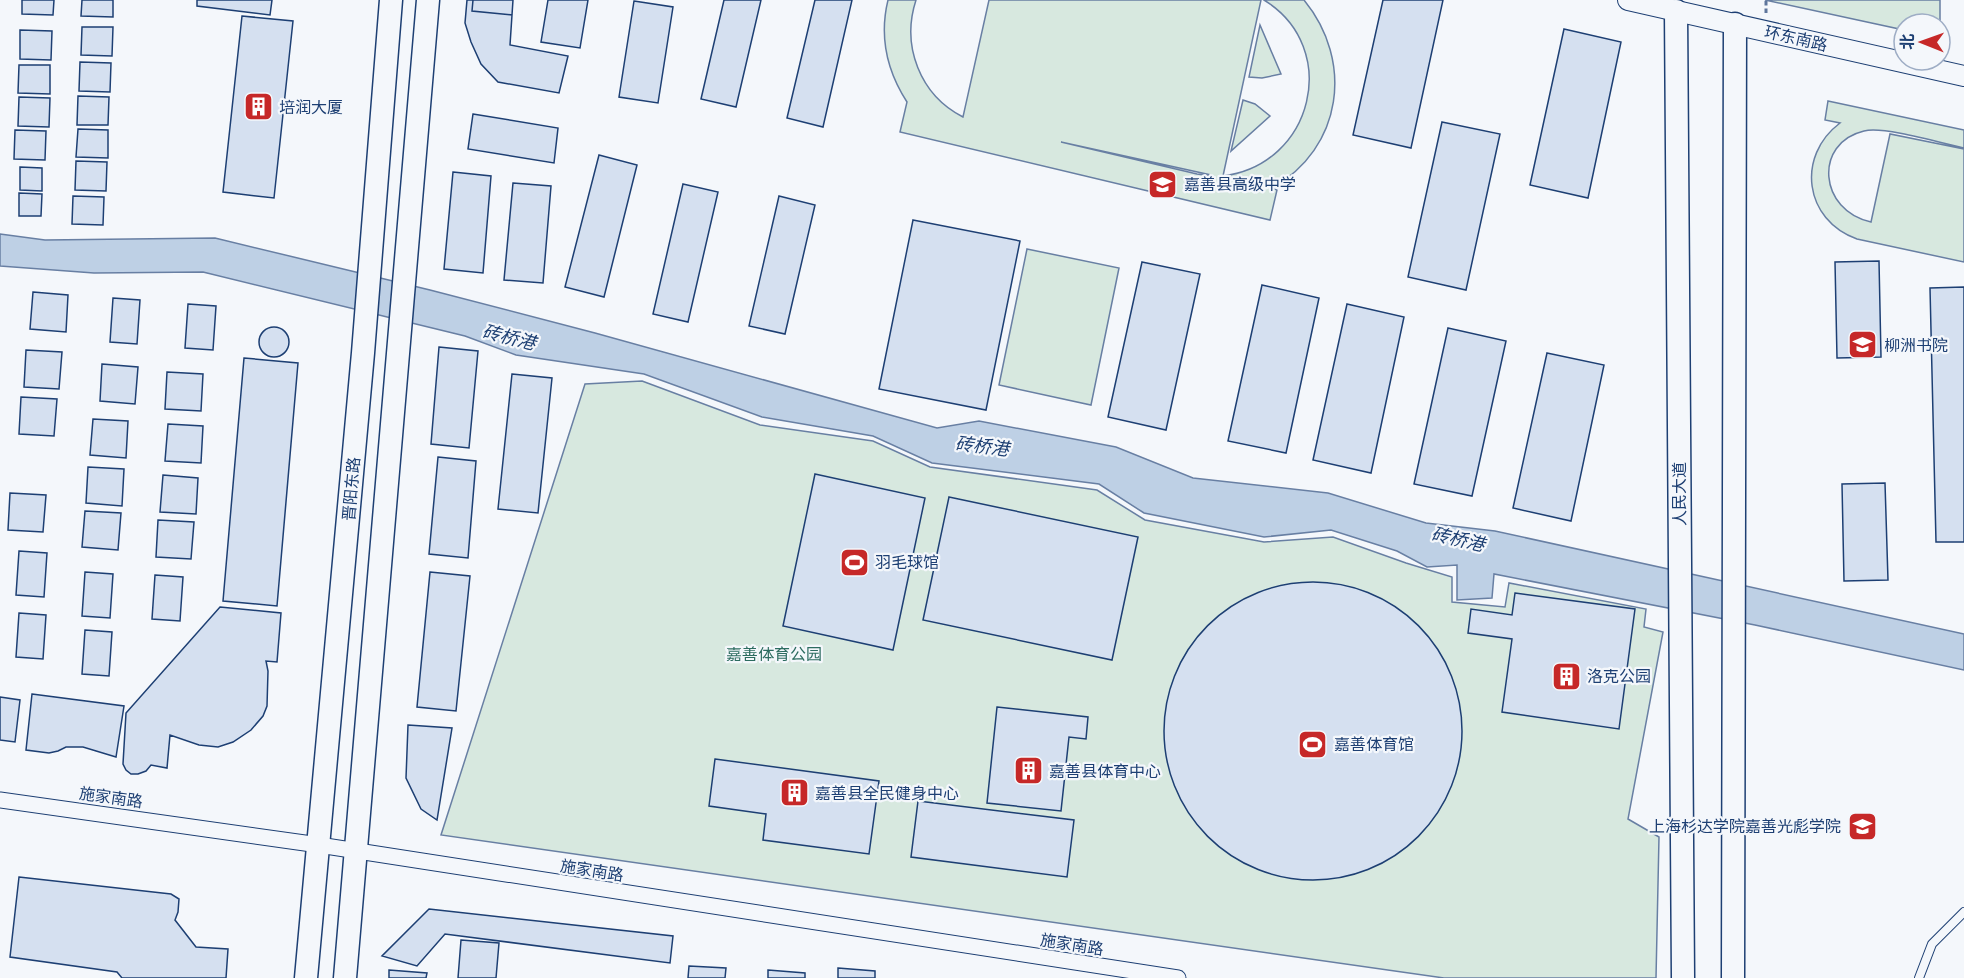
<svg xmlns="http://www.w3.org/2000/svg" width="1964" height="978" viewBox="0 0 1964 978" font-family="'PT Sans Narrow','Noto Sans SC',sans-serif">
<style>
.green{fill:#d7e8df;stroke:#687fa3;stroke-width:1.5;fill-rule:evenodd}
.water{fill:#bed0e5;stroke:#687fa3;stroke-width:1.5}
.building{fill:#d5e0f0;stroke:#1d3f73;stroke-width:1.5}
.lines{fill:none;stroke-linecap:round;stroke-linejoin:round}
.service-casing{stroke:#1d3f73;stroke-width:10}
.minor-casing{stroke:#1d3f73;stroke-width:17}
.tertiary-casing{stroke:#1d3f73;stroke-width:22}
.secondary-casing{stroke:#1d3f73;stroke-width:25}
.path{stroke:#5e769c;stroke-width:3;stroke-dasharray:4.5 3;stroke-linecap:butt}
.service{stroke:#f4f7fb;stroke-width:8}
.minor{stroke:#f4f7fb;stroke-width:15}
.tertiary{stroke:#f4f7fb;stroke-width:20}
.secondary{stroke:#f4f7fb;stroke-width:22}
.labels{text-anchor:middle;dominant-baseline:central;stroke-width:4.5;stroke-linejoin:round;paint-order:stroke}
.street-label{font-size:16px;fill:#1d3f73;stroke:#f4f7fb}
.poi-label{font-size:16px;fill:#1d3f73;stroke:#f4f7fb;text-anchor:start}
.park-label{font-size:16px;fill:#2c6c60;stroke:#f4f7fb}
.water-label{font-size:18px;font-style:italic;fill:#1d3f73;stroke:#f4f7fb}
</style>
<rect width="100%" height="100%" fill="#f4f7fb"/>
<path class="green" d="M 888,0 L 916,0 C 901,46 920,95 963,117 L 989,0 L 1261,0 L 1223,176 C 1313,165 1342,48 1264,0 L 1304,0 C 1354,61 1343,148 1272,188 L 1277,190 L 1270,220 L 900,132 L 907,102 C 887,71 879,37 888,0 ZM 1061,142 L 1211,175 L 1212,176 L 1197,174 Z
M 1765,0 L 1940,0 L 1940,24 L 1904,24 L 1904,30 Z
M 1260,25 L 1281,74 L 1262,78 L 1249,77 Z
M 1243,100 L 1255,104 L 1270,116 L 1231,151 Z
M 1828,101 L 1964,130 L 1964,148 C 1941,143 1884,126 1864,131 C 1813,143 1819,211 1871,222 L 1890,134 L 1964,149 L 1964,262 L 1857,239 C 1804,220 1796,156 1840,123 L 1825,120 Z
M 1027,249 L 1119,268 L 1091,405 L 999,385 Z
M 642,381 L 760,425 L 873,441 L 930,467 L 1097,490 L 1145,520 L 1264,542 L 1333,537 L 1406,563 L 1452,577 L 1452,602 L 1505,607 L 1509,583 L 1646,609 L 1644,627 L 1663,632 L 1628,819 L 1659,837 L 1656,978 L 1444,978 L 441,835 L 585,384 Z"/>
<path class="water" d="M 0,234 L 45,240 L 215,238 L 430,290 L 595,333 L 937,428 L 979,421 L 1116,447 L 1193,478 L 1328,493 L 1426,523 L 1495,531 L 1964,634 L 1964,670 L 1755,625 L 1494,574 L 1492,598 L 1457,600 L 1457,565 L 1427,567 L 1397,551 L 1331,530 L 1264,537 L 1144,513 L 1099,484 L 932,463 L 873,436 L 762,417 L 644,374 L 516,355 L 465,336 L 203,272 L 94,273 L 0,266 Z"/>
<path class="building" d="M 22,0 L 54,0 L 53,15 L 22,14 Z
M 82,0 L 113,0 L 113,17 L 81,16 Z
M 197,0 L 272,0 L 270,15 L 197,6 Z
M 467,0 L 473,0 L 472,11 L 512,15 L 510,45 L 568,56 L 559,93 L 498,82 L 481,64 L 471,42 L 465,23 Z
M 473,0 L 513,0 L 512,15 L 472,11 Z
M 548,0 L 588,0 L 580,48 L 541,42 Z
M 724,0 L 761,0 L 736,107 L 701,99 Z
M 815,0 L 852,0 L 823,127 L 787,118 Z
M 1383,0 L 1443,0 L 1411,148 L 1353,135 Z
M 634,1 L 673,7 L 658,103 L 619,97 Z
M 242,16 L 293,21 L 274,198 L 223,192 Z
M 82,27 L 113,27 L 112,56 L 81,55 Z
M 1564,29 L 1621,42 L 1588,198 L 1530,185 Z
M 20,30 L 52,31 L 51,60 L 20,59 Z
M 80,62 L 111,63 L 110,92 L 79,91 Z
M 19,65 L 50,65 L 50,94 L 18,93 Z
M 78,96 L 109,97 L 108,125 L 77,125 Z
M 19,97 L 50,98 L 49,127 L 18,126 Z
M 473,114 L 558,128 L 554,163 L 468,149 Z
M 1442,122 L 1500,134 L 1466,290 L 1408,277 Z
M 78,129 L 108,130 L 108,158 L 76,157 Z
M 15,130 L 46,131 L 45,160 L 14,159 Z
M 599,155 L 637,165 L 604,297 L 565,287 Z
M 76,161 L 107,162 L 106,191 L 75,190 Z
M 20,167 L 42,168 L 42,191 L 20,190 Z
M 453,172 L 491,176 L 483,273 L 444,269 Z
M 513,183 L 551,186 L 543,283 L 504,280 Z
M 683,184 L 718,192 L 688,322 L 653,314 Z
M 19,193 L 42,194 L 41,216 L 19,216 Z
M 73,196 L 104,197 L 103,225 L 72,224 Z
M 779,196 L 815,205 L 785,334 L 749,326 Z
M 913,220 L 1020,241 L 986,410 L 879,389 Z
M 1879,261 L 1881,357 L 1837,358 L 1835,262 Z
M 1142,262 L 1200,274 L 1166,430 L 1108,417 Z
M 1262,285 L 1319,298 L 1286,453 L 1228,441 Z
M 1964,287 L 1964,542 L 1936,542 L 1930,288 Z
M 33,292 L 68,295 L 66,332 L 30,329 Z
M 113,298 L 140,300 L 137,344 L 110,342 Z
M 188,304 L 216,306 L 213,350 L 185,348 Z
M 1347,304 L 1404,317 L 1371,473 L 1313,460 Z
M259 342a15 15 0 1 1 30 0a15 15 0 1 1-30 0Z
M 1448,328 L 1506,341 L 1472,496 L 1414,484 Z
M 439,347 L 478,351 L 469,448 L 431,444 Z
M 26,350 L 62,352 L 59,389 L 24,387 Z
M 1547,353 L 1604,365 L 1571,521 L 1513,508 Z
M 244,358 L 298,363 L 277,606 L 223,601 Z
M 102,364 L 138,367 L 135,404 L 100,401 Z
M 167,372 L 203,374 L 201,411 L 165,409 Z
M 512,374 L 552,378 L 538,513 L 498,509 Z
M 21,397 L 57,399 L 54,436 L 19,434 Z
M 93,419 L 128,421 L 126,458 L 90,455 Z
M 168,424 L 203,426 L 201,463 L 165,461 Z
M 438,457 L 476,461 L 468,558 L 429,554 Z
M 88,467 L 124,469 L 122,506 L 86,503 Z
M 815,474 L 925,498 L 893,650 L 783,626 Z
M 163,475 L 198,478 L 196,514 L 160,512 Z
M 1885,483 L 1888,580 L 1844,581 L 1842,484 Z
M 10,493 L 46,495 L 43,532 L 8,530 Z
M 949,497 L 1138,537 L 1112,660 L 923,620 Z
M 85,511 L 121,513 L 118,550 L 82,547 Z
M 158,520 L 194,522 L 191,559 L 156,557 Z
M 19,551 L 47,553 L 44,597 L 16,595 Z
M 85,572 L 113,574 L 110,618 L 82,616 Z
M 430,572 L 470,576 L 456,711 L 417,707 Z
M 155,575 L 183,577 L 180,621 L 152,619 Z
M1164 731a149 149 0 1 1 298 0a149 149 0 1 1-298 0Z
M 1515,593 L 1635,609 L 1619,729 L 1502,712 L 1512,639 L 1468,633 L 1471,609 L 1512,615 Z
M 220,607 L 281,613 L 277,662 L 266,661 L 268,671 L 267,706 L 263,716 L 251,730 L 233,742 L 218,747 L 199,745 L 170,735 L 167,768 L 151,765 L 146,771 L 138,774 L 131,774 L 126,770 L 123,764 L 126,713 Z
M 19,613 L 46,615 L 43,659 L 16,657 Z
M 85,630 L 112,632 L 109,676 L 82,674 Z
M 32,694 L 124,706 L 116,757 L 83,747 L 66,747 L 58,751 L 49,753 L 26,750 Z
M 0,697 L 20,700 L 15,742 L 0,740 Z
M 997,707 L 1088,717 L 1086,739 L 1069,737 L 1061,811 L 987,803 Z
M 408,725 L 452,728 L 437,820 L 421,809 L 406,778 Z
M 715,759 L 879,781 L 869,854 L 763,840 L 766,814 L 709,806 Z
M 918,801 L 1074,820 L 1067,877 L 911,857 Z
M 19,877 L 171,894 L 179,899 L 178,912 L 175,920 L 196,947 L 228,949 L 226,978 L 122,978 L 117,972 L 10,957 Z
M 429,909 L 673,936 L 670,963 L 445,934 L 417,966 L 382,956 Z
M 461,940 L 499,943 L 496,978 L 458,978 Z
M 689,966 L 726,968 L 725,978 L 688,978 Z
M 838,968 L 875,971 L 875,978 L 838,978 Z
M 389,970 L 427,973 L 426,978 L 389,978 Z
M 768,970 L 805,973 L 805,978 L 768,978 Z"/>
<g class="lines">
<defs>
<path id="service" d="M 1919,978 L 1932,944 L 1964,912"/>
<path id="minor" d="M 0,800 L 319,845 L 1178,978"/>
<path id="tertiary" d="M 1628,0 L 1964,76"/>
<path id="secondary" d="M 1676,11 L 1683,978
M 306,978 L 363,353 L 391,0
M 345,978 L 428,0
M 1733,978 L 1735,24"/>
</defs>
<use href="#service" class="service-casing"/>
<use href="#minor" class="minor-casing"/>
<use href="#tertiary" class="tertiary-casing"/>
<use href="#secondary" class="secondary-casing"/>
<path class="path" d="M 1766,13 L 1766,0"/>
<use href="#service" class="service"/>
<use href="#minor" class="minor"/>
<use href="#tertiary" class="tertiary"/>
<use href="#secondary" class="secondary"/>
</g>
<defs>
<symbol id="building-square" viewBox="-11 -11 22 22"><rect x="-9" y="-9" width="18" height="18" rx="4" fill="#c62828" stroke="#f4f7fb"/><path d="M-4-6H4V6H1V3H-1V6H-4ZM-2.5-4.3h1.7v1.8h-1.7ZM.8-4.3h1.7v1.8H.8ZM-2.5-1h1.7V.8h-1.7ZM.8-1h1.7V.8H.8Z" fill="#fff"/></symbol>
<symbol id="school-square" viewBox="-11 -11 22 22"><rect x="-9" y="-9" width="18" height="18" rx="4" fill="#c62828" stroke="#f4f7fb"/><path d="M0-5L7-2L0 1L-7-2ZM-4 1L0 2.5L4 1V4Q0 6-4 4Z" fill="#fff"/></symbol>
<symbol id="university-square" viewBox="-11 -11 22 22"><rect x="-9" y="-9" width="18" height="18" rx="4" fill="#c62828" stroke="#f4f7fb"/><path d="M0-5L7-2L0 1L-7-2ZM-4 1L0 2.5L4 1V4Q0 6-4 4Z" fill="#fff"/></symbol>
<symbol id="stadium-square" viewBox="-11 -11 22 22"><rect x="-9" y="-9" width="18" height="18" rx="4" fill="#c62828" stroke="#f4f7fb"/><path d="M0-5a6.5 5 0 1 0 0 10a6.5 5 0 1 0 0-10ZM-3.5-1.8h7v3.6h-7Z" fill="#fff"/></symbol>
</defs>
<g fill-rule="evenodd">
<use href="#building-square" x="242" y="90" width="33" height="33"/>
<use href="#school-square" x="1146" y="168" width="33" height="33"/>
<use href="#university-square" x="1846" y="328" width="33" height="33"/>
<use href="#stadium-square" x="838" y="546" width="33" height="33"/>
<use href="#building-square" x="1550" y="660" width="33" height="33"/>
<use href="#stadium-square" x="1296" y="728" width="33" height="33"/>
<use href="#building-square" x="1012" y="754" width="33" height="33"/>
<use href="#building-square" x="778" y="776" width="33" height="33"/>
<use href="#university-square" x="1846" y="810" width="33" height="33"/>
</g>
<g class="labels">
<g class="street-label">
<text transform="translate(1796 38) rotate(13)">环东南路</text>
<text transform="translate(351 489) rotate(-85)">晋阳东路</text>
<text transform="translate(1679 494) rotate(-90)">人民大道</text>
<text transform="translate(111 797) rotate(8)">施家南路</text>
<text transform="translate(592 870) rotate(9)">施家南路</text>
<text transform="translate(1072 944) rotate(9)">施家南路</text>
</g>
<g class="poi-label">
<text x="279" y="107">培润大厦</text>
<text x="1184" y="184">嘉善县高级中学</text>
<text x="1884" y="345">柳洲书院</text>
<text x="875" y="562">羽毛球馆</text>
<text x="1587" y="676">洛克公园</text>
<text x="1334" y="744">嘉善体育馆</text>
<text x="1049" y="771">嘉善县体育中心</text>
<text x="815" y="793">嘉善县全民健身中心</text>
<text x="1841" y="826" text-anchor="end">上海杉达学院嘉善光彪学院</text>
</g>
<g class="park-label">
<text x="774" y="654">嘉善体育公园</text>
</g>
<g class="water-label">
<text transform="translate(509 337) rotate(14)">砖桥港</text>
<text transform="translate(982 446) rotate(7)">砖桥港</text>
<text transform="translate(1458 539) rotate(13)">砖桥港</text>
</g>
</g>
<g transform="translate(1922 42) rotate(271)"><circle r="28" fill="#f4f7fb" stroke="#9eadc5" stroke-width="1.5"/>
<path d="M0-4.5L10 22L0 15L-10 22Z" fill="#c62828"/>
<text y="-9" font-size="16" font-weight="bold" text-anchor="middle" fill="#1d3f73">北</text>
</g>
</svg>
